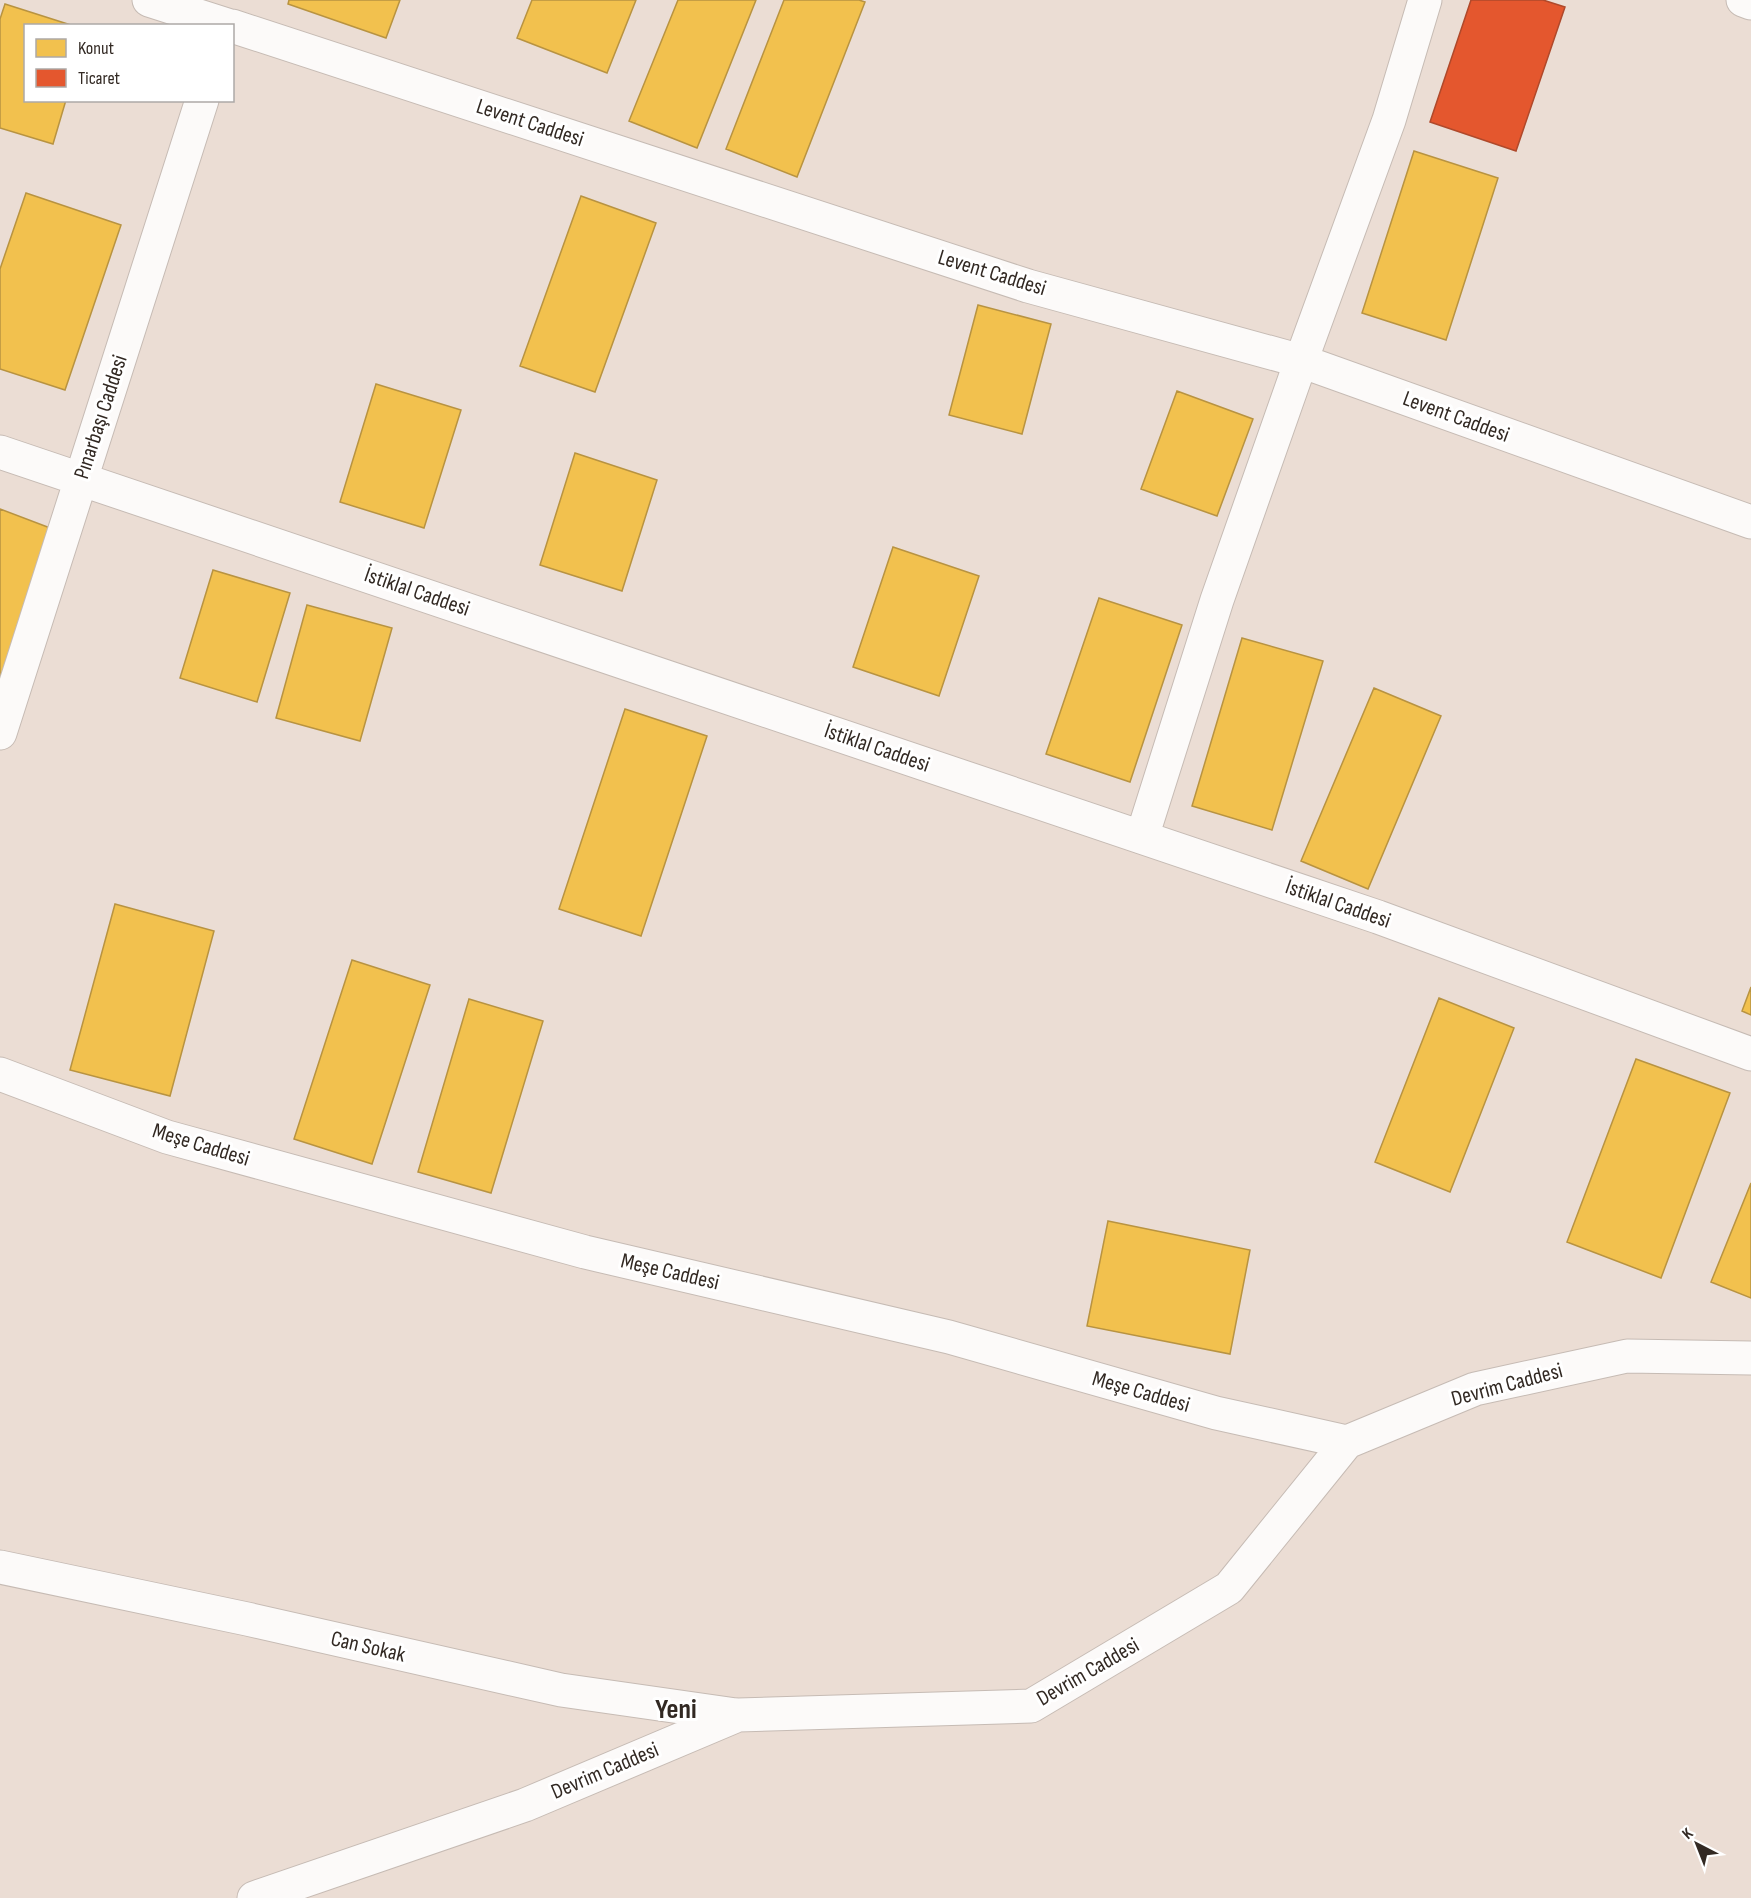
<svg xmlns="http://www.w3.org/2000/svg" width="1751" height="1898" viewBox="0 0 1751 1898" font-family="'Sofia Sans Condensed',sans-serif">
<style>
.homes{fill:#f2c14e;stroke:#b89341;stroke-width:1.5}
.shops{fill:#e4572e;stroke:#af492b;stroke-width:1.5}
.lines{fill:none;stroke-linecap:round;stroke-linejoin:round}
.minor-casing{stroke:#c6bbb4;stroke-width:35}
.minor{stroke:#fcfaf9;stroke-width:33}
.labels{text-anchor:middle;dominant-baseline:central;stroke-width:6;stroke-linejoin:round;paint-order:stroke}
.street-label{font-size:22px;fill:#322923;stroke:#fff}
.district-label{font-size:28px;font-weight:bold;fill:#322923;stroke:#fff}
</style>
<rect width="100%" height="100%" fill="#ebddd4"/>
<path class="homes" d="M 289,0 L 400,0 L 386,38 L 288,4 Z
M 532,0 L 636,0 L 607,73 L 517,38 Z
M 678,0 L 756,0 L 697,148 L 629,121 Z
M 784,0 L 859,0 L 865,2 L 797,177 L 726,149 Z
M 5,4 L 74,26 L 26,26 L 26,100 L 66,100 L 53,144 L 0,128 L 0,19 Z
M 1414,151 L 1498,178 L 1446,340 L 1362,313 Z
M 26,193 L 121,225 L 65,390 L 0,369 L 0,269 Z
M 581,196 L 656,223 L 595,392 L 520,366 Z
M 978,305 L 1051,324 L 1022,434 L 949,415 Z
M 376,384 L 461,410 L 424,528 L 340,502 Z
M 1177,391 L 1253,419 L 1217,516 L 1141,489 Z
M 575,453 L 657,480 L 622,591 L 540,565 Z
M 0,509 L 58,531 L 0,684 Z
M 893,547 L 979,576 L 939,696 L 853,667 Z
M 213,570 L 290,593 L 257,702 L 180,678 Z
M 1099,598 L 1182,625 L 1130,782 L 1046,754 Z
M 307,605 L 392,628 L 360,741 L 276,718 Z
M 1242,638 L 1323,661 L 1272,830 L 1192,806 Z
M 1374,688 L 1441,716 L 1368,889 L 1301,861 Z
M 625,709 L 707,736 L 641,936 L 559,909 Z
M 115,904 L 214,931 L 170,1096 L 70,1070 Z
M 352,960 L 430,985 L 372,1164 L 294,1139 Z
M 1751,987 L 1751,1015 L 1742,1011 Z
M 1439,998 L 1514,1028 L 1450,1192 L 1375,1162 Z
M 469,999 L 543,1021 L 491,1193 L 418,1172 Z
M 1636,1059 L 1730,1093 L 1661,1278 L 1567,1242 Z
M 1751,1183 L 1751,1298 L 1711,1282 Z
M 1108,1221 L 1250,1250 L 1230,1354 L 1087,1326 Z"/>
<path class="shops" d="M 1471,0 L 1543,0 L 1565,7 L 1516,151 L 1430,122 Z"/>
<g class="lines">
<defs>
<path id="minor" d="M 149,0 L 230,26
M 1743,0 L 1751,3
M 232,26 L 1028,286 L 1301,361 L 1751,522
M 0,452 L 1378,917 L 1751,1054
M 0,733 L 202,100
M 1142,837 L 1217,600 L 1301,361 L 1389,120 L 1425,0
M 0,1074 L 167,1137 L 585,1252 L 949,1337 L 1216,1413 L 1347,1442
M 0,1567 L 247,1619 L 561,1690 L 736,1715
M 254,1898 L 525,1805 L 738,1715 L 1031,1706 L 1229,1588 L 1347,1442 L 1475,1389 L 1627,1356 L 1751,1358"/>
</defs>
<use href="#minor" class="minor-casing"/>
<use href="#minor" class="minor"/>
</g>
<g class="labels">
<g class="street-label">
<text transform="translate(530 123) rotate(18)">Levent Caddesi</text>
<text transform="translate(992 273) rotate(17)">Levent Caddesi</text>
<text transform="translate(101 417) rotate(-72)">Pınarbaşı Caddesi</text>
<text transform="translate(1456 417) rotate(20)">Levent Caddesi</text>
<text transform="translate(417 592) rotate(19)">İstiklal Caddesi</text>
<text transform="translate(877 748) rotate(19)">İstiklal Caddesi</text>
<text transform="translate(1338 904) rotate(19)">İstiklal Caddesi</text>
<text transform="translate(201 1145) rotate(17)">Meşe Caddesi</text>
<text transform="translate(670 1272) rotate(13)">Meşe Caddesi</text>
<text transform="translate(1507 1385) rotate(-15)">Devrim Caddesi</text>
<text transform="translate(1141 1392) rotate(16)">Meşe Caddesi</text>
<text transform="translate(368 1647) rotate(13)">Can Sokak</text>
<text transform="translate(1088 1672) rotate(-30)">Devrim Caddesi</text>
<text transform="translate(605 1771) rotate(-23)">Devrim Caddesi</text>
</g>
<g class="district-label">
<text x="676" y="1709">Yeni</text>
</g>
</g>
<rect x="24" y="24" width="210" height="78" fill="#ffffff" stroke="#ada9a7" stroke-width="1.5"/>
<rect x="36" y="39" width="30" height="18" fill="#f2c14e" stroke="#ada9a7" stroke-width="1.5"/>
<text x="78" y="54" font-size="18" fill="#322923">Konut</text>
<rect x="36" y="69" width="30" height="18" fill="#e4572e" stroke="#ada9a7" stroke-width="1.5"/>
<text x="78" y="84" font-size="18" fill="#322923">Ticaret</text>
<g transform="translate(1697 1844) rotate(318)" stroke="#ffffff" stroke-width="4.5" paint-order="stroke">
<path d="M0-4.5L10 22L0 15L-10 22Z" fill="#322923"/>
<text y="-9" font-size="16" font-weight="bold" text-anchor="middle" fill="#322923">K</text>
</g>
</svg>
